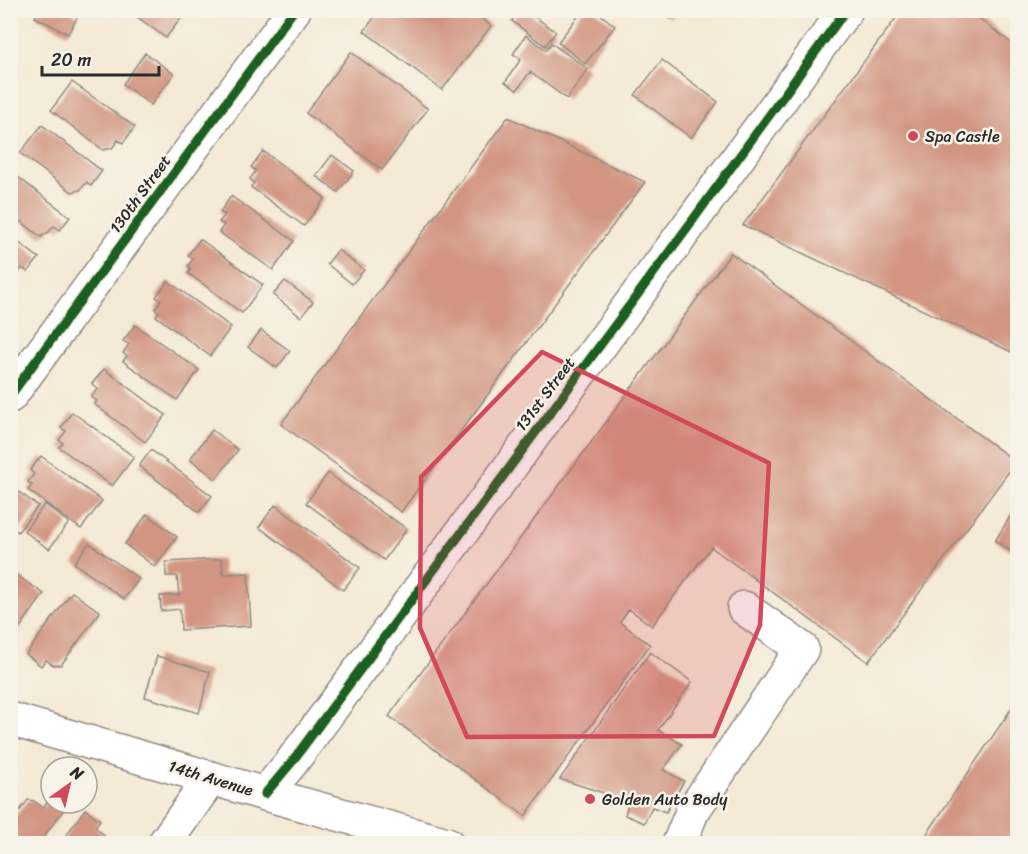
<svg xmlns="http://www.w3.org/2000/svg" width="1028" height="854" viewBox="0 0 1028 854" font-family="Sriracha,sans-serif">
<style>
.building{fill:#d19581}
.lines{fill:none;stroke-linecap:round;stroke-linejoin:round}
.minor-casing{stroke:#908a80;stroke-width:36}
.minor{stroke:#fff;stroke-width:33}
.cycleway-casing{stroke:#f7f3e8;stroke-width:13}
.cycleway{stroke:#1b5e20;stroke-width:9}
.marked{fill:#d1495b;fill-opacity:0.2;stroke:#d1495b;stroke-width:4.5;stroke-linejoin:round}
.poi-dot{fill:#d1495b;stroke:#f7f3e8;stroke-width:2}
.labels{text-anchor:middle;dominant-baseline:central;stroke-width:5;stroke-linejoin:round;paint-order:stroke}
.poi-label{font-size:16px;fill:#2b2b2b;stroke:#f7f3e8;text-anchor:start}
.street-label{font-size:16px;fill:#2b2b2b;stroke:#f7f3e8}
</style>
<rect width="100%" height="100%" fill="#f7f3e8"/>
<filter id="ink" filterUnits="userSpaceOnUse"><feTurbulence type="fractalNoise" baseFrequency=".0167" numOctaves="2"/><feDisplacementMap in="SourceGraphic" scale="12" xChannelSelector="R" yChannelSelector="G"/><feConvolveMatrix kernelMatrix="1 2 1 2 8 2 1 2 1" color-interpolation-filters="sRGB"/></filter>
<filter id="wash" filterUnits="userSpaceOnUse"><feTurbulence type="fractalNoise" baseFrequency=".008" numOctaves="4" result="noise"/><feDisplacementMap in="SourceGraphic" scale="24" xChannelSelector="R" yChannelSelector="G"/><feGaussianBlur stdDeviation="1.35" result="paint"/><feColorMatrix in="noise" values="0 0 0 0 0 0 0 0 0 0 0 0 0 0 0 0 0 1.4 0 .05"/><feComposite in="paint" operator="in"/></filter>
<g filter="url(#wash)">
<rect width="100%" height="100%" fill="#f4e9d4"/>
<g id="blocks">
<path class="building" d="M 39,10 L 68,10 L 78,16 L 68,34 L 35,17 Z
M 128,10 L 187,10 L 166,38 Z
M 380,10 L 471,10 L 491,26 L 442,90 L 364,31 Z
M 519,10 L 525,10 L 556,32 L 545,46 L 512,21 Z
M 583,10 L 595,10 L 615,26 L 585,64 L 558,42 Z
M 660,10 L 678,10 L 671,19 Z
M 902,10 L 968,10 L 1018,48 L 1018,355 L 743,225 Z
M 526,35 L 546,50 L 551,43 L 588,69 L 567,99 L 530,72 L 517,90 L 505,82 L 521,59 L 513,54 Z
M 351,52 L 428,109 L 382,170 L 306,113 Z
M 145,53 L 174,74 L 151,105 L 123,84 Z
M 662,60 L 718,102 L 691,138 L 635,95 Z
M 72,82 L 135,127 L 123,143 L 118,140 L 112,148 L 103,150 L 51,110 Z
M 508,117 L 645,182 L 401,512 L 281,424 Z
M 42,125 L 102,171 L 91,186 L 87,182 L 80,190 L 72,192 L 20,153 Z
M 263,151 L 325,198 L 304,226 L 251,187 L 254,183 L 250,179 L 256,171 L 251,167 Z
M 332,155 L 354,171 L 338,192 L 316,176 Z
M 10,171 L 70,217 L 60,230 L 54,226 L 49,232 L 41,237 L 10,213 Z
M 231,196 L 294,241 L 273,270 L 219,232 L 224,225 L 219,222 L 225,215 L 220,212 Z
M 10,236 L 39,258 L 28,272 L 22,268 L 15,277 L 10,278 Z
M 200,239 L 263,285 L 242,313 L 188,273 L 191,269 L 188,266 L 193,259 L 188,255 Z
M 338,250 L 364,270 L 352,284 L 327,264 Z
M 731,253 L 1016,462 L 868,662 L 711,547 L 652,626 L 629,609 L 620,622 L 650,645 L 525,816 L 389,716 Z
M 168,281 L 231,327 L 210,356 L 156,316 L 159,312 L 155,309 L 161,300 L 156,297 Z
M 285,281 L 313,302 L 301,317 L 273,295 Z
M 135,325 L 199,370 L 177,400 L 123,361 L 127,356 L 123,353 L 129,344 L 123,341 Z
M 261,330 L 290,351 L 277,368 L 248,347 Z
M 104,369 L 166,415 L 145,442 L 94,404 L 97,401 L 91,397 L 98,389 L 92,384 Z
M 72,412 L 134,457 L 112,486 L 59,447 L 63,443 L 59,440 L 66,431 L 61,428 Z
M 212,430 L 238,450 L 216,479 L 190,459 Z
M 151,450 L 212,496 L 199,512 L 139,466 Z
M 41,456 L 102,501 L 81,529 L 28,490 L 32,485 L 28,482 L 34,474 L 30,470 Z
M 328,473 L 390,518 L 390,517 L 407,529 L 384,560 L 306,503 Z
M 12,487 L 38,506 L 18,532 L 10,526 L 10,488 Z
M 45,504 L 69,523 L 49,549 L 24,531 Z
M 1018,504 L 1018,556 L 995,541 Z
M 275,505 L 360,568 L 343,590 L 259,527 Z
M 147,514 L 177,537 L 155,567 L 125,544 Z
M 89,543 L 139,579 L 124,599 L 74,563 Z
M 222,559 L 223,574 L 248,573 L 251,626 L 181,630 L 180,609 L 161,611 L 160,596 L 179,595 L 177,576 L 166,576 L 166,562 Z
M 15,574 L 44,594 L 10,641 L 10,581 Z
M 72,592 L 100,612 L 61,665 L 53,665 L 46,660 L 41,666 L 26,654 Z
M 650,652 L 692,682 L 658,730 L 682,744 L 663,770 L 684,781 L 666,812 L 652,807 L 644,823 L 625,815 L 629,801 L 560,779 Z
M 157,656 L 210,672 L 199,713 L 145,697 Z
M 1018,699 L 1018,844 L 920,844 Z
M 28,800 L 34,801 L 43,808 L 49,800 L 63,811 L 38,844 L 10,844 L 10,823 Z
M 85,809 L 100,820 L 95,827 L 104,835 L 105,840 L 103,844 L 60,844 Z"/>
</g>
</g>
<g filter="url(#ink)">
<use href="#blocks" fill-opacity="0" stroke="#908a80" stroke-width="1.5"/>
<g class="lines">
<defs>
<path id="minor" d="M 10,396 L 294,10
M 10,719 L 265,794 L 447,844
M 265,794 L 291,763 L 695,217 L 846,10
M 164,844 L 211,778
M 679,844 L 692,812 L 802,649 L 744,608"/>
</defs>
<use href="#minor" class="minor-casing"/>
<use href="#minor" class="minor"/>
<defs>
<path id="cycleway" d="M 10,396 L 294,10
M 265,794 L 291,763 L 695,217 L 846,10"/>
</defs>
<use href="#cycleway" class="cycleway-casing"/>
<use href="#cycleway" class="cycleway"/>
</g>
</g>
<path class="marked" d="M 542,352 L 769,463 L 760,625 L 714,736 L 467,737 L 420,628 L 421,477 Z"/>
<g class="poi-dot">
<circle cx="913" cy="136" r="6"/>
<circle cx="590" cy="799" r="6"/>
</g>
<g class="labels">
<g class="poi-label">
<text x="925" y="136">Spa Castle</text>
<text x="602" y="799">Golden Auto Body</text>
</g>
<g class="street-label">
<text transform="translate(140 194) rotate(-54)">130th Street</text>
<text transform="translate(545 394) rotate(-53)">131st Street</text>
<text transform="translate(211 778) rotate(17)">14th Avenue</text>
</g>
</g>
<rect width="1028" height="854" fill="none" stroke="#f7f3e8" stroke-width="36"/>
<g transform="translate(69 785) rotate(34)"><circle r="28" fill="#f7f3e8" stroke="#a5a39c" stroke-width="1.5"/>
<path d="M0-4.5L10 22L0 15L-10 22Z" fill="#d1495b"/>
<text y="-9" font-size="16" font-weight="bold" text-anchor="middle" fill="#2b2b2b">N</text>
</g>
<path d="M42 66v9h117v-9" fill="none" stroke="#2b2b2b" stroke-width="3"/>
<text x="51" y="66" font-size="18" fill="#2b2b2b" stroke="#f7f3e8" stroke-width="4.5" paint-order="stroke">20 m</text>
</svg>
